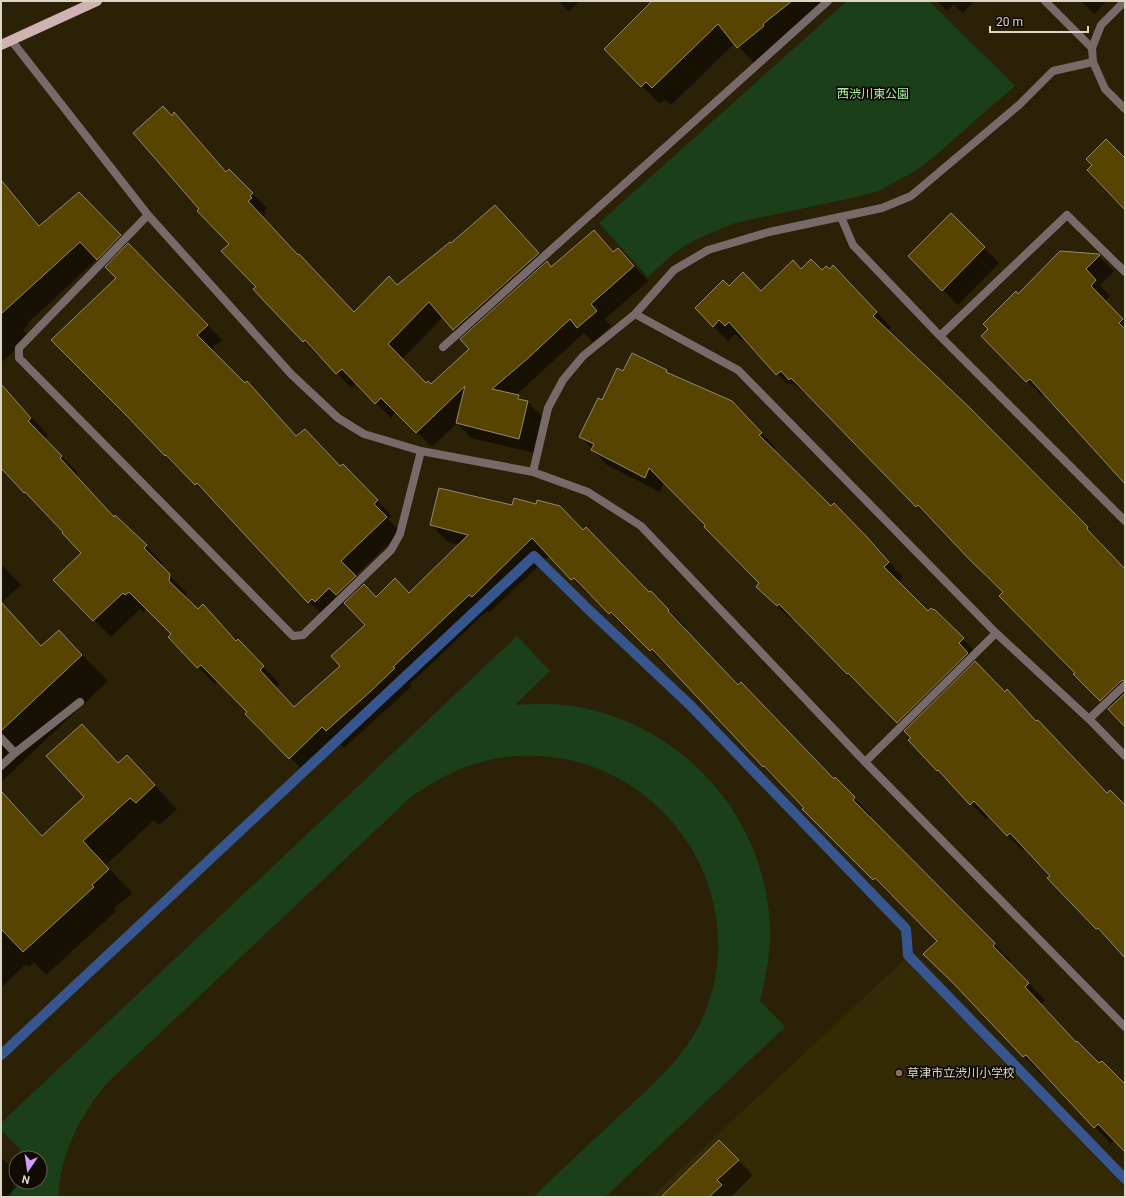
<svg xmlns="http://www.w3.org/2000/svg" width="1126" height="1198" viewBox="0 0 1126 1198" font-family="Roboto,'Noto Sans JP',sans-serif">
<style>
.built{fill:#352a06}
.green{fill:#1b3f19}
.shadow{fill:#0007;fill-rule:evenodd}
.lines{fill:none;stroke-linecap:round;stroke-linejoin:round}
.stream{stroke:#375690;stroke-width:10}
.building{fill:#574400;stroke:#94896d}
.service{stroke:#796a6a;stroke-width:8}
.minor{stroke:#796a6a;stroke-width:8}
.tertiary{stroke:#796a6a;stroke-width:8}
.primary{stroke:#d1b2b3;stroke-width:10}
.education-dot{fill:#8d6e63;stroke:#0f0b03;stroke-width:1.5}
.labels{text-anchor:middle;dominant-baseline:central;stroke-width:3.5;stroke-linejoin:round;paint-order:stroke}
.park-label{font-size:12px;fill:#a4ef9f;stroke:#0f0b03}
.poi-label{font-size:12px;fill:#dbd6c6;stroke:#0f0b03;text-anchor:start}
</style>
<rect width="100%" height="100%" fill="#2a2107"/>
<path class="built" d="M 905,959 L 1125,1188 L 1125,1197 L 651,1197 Z"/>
<path class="green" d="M 847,1 L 929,1 L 1015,86 L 923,166 L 897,181 L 878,191 L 856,197 L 735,223 L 713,232 L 693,241 L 675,252 L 648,277 L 599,223 Z
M 517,636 L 550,671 L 515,705 C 534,704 554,703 573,706 C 682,724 765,815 770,926 C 771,951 766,976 760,1001 L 785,1027 L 605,1197 L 533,1197 C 560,1171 588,1145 615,1120 C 653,1084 691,1054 708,1004 C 752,878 649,748 518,756 C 478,758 443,774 411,797 L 108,1082 C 80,1115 61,1153 58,1197 L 11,1197 L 16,1163 L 16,1182 L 40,1182 L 40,1158 L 17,1158 L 20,1149 L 1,1130 L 1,1123 Z"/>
<path class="shadow" d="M 559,1 L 580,1 L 569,11 Z
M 654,1 L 833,1 L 781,43 L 756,65 L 735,43 L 671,105 L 665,100 L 660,104 L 642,86 Z
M 937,1 L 974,1 L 963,13 L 954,4 L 947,11 Z
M 1081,1 L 1107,1 L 1094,14 Z
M 163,107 L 172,116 L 174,114 L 188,128 L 227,173 L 229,171 L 267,208 L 264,211 L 266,213 L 262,217 L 298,256 L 354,313 L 397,286 L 451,245 L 495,206 L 552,267 L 594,231 L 614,252 L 618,249 L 648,281 L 605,319 L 611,326 L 593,342 L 584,333 L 516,395 L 518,396 L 523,401 L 528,402 L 542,416 L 534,453 L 471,438 L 457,423 L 432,447 L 396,412 L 391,418 L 357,383 L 351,388 L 320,354 L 318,356 L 304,341 L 258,287 L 230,244 L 201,209 ZM 443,317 L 462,338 L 470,349 L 431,385 L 426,384 L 402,359 Z
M 1125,160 L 1125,211 L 1087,171 L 1094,165 Z
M 7,189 L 24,206 L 41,226 L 96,210 L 222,340 L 211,350 L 297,437 L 358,480 L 392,516 L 388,519 L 401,532 L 355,576 L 376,598 L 409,594 L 459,545 L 448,542 L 431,525 L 583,531 L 649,594 L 651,592 L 686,627 L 684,629 L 739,686 L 834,780 L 852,796 L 871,815 L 869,817 L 1011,961 L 1009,963 L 1045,1000 L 1041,1004 L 1077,1043 L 1100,1065 L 1120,1078 L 1125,1083 L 1125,1150 L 1115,1140 L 1111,1144 L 1043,1072 L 1041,1074 L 958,987 L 938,941 L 892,894 L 891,896 L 804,809 L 805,808 L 763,767 L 669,666 L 667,667 L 629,628 L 627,630 L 591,594 L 589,596 L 550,555 L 489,613 L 487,611 L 410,684 L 412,686 L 388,708 L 344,748 L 339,743 L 307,775 L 218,681 L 215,684 L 198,667 L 172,634 L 146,608 L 143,612 L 140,609 L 111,637 L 54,580 L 82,553 L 65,532 L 1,467 L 1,384 L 48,435 L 45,439 L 79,474 L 76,476 L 114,517 L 115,516 L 163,563 L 160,566 L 187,593 L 186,599 L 198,611 L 203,606 L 220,623 L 280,684 L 276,688 L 295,708 L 341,666 L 366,625 L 345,602 L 330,616 L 328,613 L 324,617 L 212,498 L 211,499 L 181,469 L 180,471 L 127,414 L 117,278 L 97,259 L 28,323 L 29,324 L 23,330 L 29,337 L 1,363 L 1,195 Z
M 951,214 L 999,263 L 958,305 L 909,256 Z
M 1098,255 L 1114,271 L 1100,285 L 1110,296 L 1105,301 L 1125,322 L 1125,483 L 1101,459 L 1102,457 L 1045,394 L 1042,396 L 982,336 L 1018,295 Z
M 801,270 L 822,271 L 848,282 L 891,327 L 888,331 L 969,409 L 1102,543 L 1101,544 L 1125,570 L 1125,725 L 1075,674 L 1076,673 L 1004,592 L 933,519 L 932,521 L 917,506 L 807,392 L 805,394 L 794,384 L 787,384 L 744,337 L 741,340 L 735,334 L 728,341 L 713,326 L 729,287 L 761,292 Z
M 666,370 L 671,375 L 732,402 L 776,448 L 773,450 L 831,507 L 880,552 L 903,577 L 898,582 L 928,612 L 934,611 L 978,654 L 973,659 L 1005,693 L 1053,736 L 1108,794 L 1125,806 L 1125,957 L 1049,878 L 1051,876 L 1025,848 L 1022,850 L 989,816 L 986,819 L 938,770 L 912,738 L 864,687 L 862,688 L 794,618 L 792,620 L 772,601 L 760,583 L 664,482 L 660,492 L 607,465 L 581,437 L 602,401 L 623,373 Z
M 1,564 L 21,585 L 1,603 Z
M 10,614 L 42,646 L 59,631 L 108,681 L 1,782 L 1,623 Z
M 82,725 L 119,764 L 127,756 L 177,809 L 159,825 L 154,820 L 106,865 L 132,893 L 114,908 L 116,911 L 46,975 L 34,962 L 29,967 L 26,964 L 1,988 L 1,799 L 4,796 L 43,836 L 85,797 Z
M 719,1141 L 753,1175 L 732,1196 L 733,1197 L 662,1197 Z
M 1,1157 L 16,1173 L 16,1182 L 22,1182 L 6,1197 L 1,1197 Z"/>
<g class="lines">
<path class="stream" d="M 1,1055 L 534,556 L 589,610 L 690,705 L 906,929 L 908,955 L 1125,1179"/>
</g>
<path class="building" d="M 652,1 L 792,1 L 763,24 L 764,26 L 737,48 L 718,24 L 652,88 L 646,82 L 641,87 L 604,49 Z
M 163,106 L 172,116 L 174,112 L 226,172 L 229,169 L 253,193 L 250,196 L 252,198 L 248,201 L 298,255 L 299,254 L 354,312 L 389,276 L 397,285 L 450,242 L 451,243 L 495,205 L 539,253 L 453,330 L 429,302 L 388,344 L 426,383 L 428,381 L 431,384 L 469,349 L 460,339 L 547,261 L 551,267 L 594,230 L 613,252 L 618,248 L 634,266 L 591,304 L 597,311 L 577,328 L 570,319 L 526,360 L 492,389 L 519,395 L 518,399 L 528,401 L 519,439 L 456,423 L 465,386 L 416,433 L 381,398 L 375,404 L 342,369 L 336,374 L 305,340 L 303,342 L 264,301 L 253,289 L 256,287 L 221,251 L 229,244 L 197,211 L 199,209 L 133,133 Z
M 1106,139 L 1125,158 L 1125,210 L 1087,170 L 1092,165 L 1086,159 Z
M 1,180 L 39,226 L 79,192 L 121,235 L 97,260 L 80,242 L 1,314 Z
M 951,213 L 985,247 L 942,291 L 908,256 Z
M 128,243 L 208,325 L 197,335 L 245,383 L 247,381 L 296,436 L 305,429 L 340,466 L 343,464 L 378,500 L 374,504 L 387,517 L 341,561 L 356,576 L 336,595 L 329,588 L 315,602 L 312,599 L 308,603 L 197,483 L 195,485 L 166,455 L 165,456 L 126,415 L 51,340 L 116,278 L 105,267 Z
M 1060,251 L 1099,254 L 1100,255 L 1086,269 L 1096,280 L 1091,286 L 1123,319 L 1119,323 L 1125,329 L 1125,484 L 1030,379 L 1026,382 L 981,336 L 988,329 L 983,324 L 1016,291 L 1018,294 Z
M 811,259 L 822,270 L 826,266 L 830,269 L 833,265 L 877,312 L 873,316 L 970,408 L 1088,527 L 1087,529 L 1125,569 L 1125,680 L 1121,681 L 1100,701 L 1073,674 L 1075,673 L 999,596 L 1003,592 L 969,559 L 918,505 L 916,507 L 791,378 L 789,380 L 781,371 L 776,375 L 729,322 L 725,326 L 719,320 L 713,327 L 695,308 L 723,280 L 729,286 L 743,272 L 761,291 L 793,260 L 801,269 Z
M 632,353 L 667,370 L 666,372 L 732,401 L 762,433 L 759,435 L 831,506 L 834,503 L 866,536 L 889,562 L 884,567 L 928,611 L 931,608 L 933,610 L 934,609 L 964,638 L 959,643 L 968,653 L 897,723 L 848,673 L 847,674 L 779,604 L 777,606 L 756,587 L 759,583 L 704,527 L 705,525 L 649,468 L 645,478 L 591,450 L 594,444 L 579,437 L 598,398 L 602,400 L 617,368 L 623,371 Z
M 1,384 L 31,418 L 28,421 L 62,456 L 60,458 L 114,517 L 115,515 L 147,545 L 144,548 L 170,574 L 169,581 L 198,609 L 203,604 L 236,641 L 238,639 L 264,666 L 260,670 L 294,707 L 340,666 L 331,656 L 365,625 L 344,603 L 364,584 L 376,597 L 395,578 L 409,593 L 468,535 L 430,525 L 439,488 L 512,505 L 514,498 L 536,504 L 537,500 L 560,506 L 583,530 L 586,527 L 649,592 L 651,591 L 669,610 L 668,611 L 738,685 L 741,682 L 834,779 L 835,777 L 855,797 L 853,800 L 995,943 L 993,946 L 1029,983 L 1025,987 L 1076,1042 L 1077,1041 L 1099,1063 L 1102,1061 L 1125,1084 L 1125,1152 L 1098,1124 L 1094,1128 L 1026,1055 L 1023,1057 L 953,983 L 923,954 L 937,941 L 875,878 L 873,880 L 802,809 L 804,808 L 764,766 L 763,767 L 652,649 L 650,651 L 611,612 L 609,614 L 574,578 L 571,580 L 532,538 L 472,597 L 469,595 L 393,667 L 395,668 L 371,691 L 326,731 L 322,727 L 289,759 L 245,714 L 247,712 L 201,665 L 197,668 L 168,637 L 171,634 L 129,592 L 125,595 L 123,593 L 93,621 L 53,580 L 81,553 L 62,533 L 63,532 L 25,492 L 24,493 L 1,468 Z
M 1,602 L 41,646 L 59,630 L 82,655 L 1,731 Z
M 975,661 L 1005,692 L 1007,689 L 1036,721 L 1038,720 L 1107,793 L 1110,790 L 1125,805 L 1125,958 L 1098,928 L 1096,929 L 1047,878 L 1050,876 L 1010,833 L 1007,836 L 974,801 L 970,805 L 938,770 L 937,771 L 908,740 L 911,738 L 904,731 Z
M 1125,693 L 1125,727 L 1108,709 Z
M 82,724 L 118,763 L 127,755 L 155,785 L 136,803 L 130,798 L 83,841 L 109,869 L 92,885 L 94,887 L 23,952 L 1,929 L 1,791 L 42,836 L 84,797 L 46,756 Z
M 719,1140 L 739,1160 L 717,1180 L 722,1185 L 709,1197 L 661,1197 Z"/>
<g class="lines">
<path class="service" d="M 443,347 L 828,1
M 1,738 L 15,753
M 1,766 L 15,753 L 80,702"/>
<path class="minor" d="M 1045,1 L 1092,48
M 11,40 L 148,215 L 291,374 L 338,418 L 364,434 L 421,451 L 533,472 L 588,492 L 641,526 L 865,762 L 1125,1027
M 148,215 L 19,348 L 19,358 L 293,636 L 303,635 L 391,550 L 400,534 L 421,451
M 841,217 L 853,245 L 940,336 L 1125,521
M 635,314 L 738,370 L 996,633 L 1089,719 L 1125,756
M 940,336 L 1067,215 L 1125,272
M 533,472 L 548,408 L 563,380 L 583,356 L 635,314 L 674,270 L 708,250 L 769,232 L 882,208 L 911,196 L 1019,105 L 1053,71 L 1093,62
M 1089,719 L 1125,685
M 865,762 L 996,633"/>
<path class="tertiary" d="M 1125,1 L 1101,25 L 1092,48 L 1093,62 L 1105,89 L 1125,109"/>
<path class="primary" d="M 1,45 L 97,1"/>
</g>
<circle class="education-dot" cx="899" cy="1073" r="4"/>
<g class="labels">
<g class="park-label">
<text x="873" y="94">西渋川東公園</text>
</g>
<g class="poi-label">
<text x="907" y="1073">草津市立渋川小学校</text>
</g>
</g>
<rect width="1126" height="1198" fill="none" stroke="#dbd6c6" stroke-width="4"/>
<g transform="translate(28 1170) rotate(193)"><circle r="19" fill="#0f0b03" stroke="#615c51"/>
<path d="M0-3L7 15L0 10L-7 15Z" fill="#d29cfd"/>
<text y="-6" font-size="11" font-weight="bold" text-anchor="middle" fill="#dbd6c6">N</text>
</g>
<path d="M990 26v6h98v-6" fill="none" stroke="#dbd6c6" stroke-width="2"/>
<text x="996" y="26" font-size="12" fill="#dbd6c6" stroke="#0f0b03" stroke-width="3" paint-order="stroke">20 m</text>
</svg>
